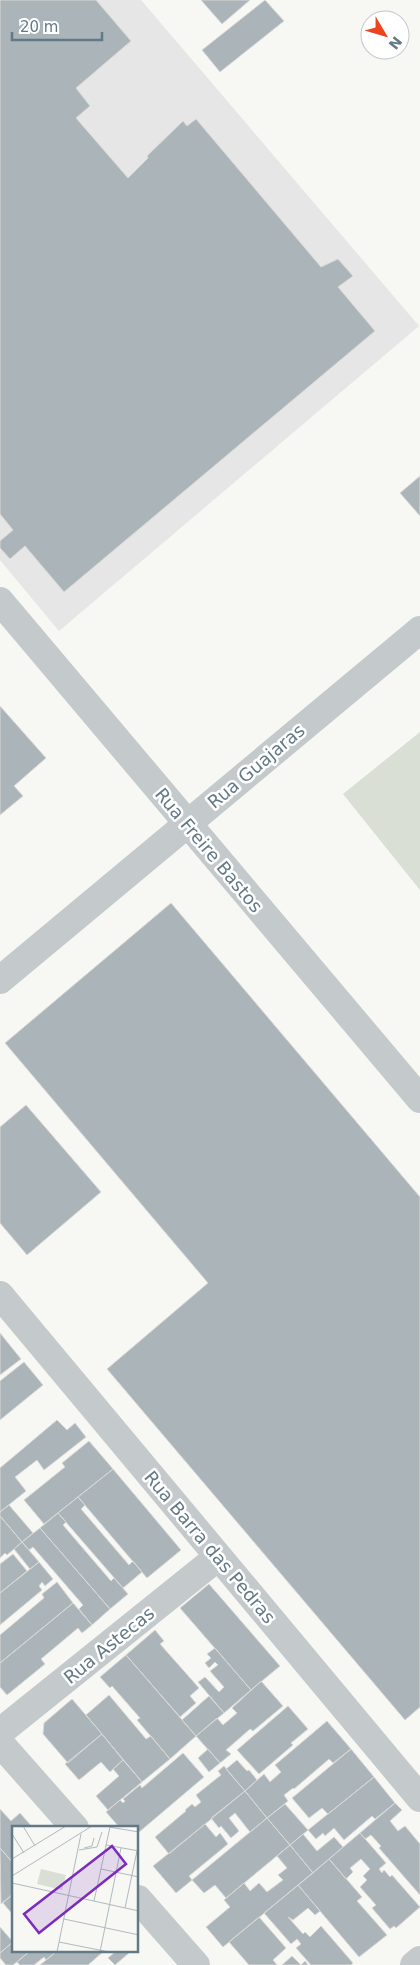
<svg xmlns="http://www.w3.org/2000/svg" width="420" height="1965" viewBox="0 0 420 1965" font-family="'DejaVu Sans',sans-serif">
<style>
.built{fill:#e5e6e5}
.green{fill:#d9dfd4}
.building{fill:#abb4b9;stroke:#d9d8d6}
.lines{fill:none;stroke-linecap:round;stroke-linejoin:round}
.minor{stroke:#c4c9cb;stroke-width:28}
.labels{text-anchor:middle;dominant-baseline:central;stroke-width:5;stroke-linejoin:round;paint-order:stroke}
.street-label{font-size:18px;fill:#647986;stroke:#fff}
.inset-road{fill:none;stroke:#afbabe;stroke-width:1}
.view{fill:#7b2cbf;fill-opacity:0.15;stroke:#7b2cbf;stroke-width:2.5}
.inset-edge{fill:none;stroke:#647986;stroke-width:2.5}
</style>
<rect width="100%" height="100%" fill="#f7f7f4"/>
<path class="built" d="M 0,0 L 141,0 L 419,326 L 59,631 L 0,560 Z"/>
<path class="green" d="M 420,732 L 420,890 L 343,794 Z"/>
<path class="building" d="M 0,0 L 96,0 L 131,41 L 76,88 L 90,106 L 76,118 L 128,178 L 148,158 L 147,156 L 183,121 L 187,126 L 196,119 L 321,267 L 338,259 L 353,276 L 338,287 L 375,331 L 64,592 L 25,546 L 10,559 L 0,548 L 0,541 L 13,530 L 0,514 Z
M 201,0 L 250,0 L 222,24 Z
M 265,0 L 284,21 L 220,72 L 202,50 Z
M 420,476 L 420,516 L 400,493 Z
M 0,706 L 46,758 L 14,786 L 23,796 L 0,815 Z
M 171,903 L 420,1197 L 420,1707 L 405,1720 L 107,1369 L 208,1283 L 5,1043 Z
M 26,1105 L 101,1192 L 27,1255 L 0,1223 L 0,1127 Z
M 0,1333 L 21,1359 L 0,1375 Z
M 24,1362 L 43,1385 L 0,1420 L 0,1381 Z
M 57,1420 L 67,1430 L 75,1423 L 86,1437 L 44,1470 L 37,1460 L 15,1477 L 26,1491 L 0,1512 L 0,1468 Z
M 89,1441 L 113,1469 L 44,1524 L 24,1500 L 65,1467 L 62,1463 Z
M 113,1469 L 181,1550 L 147,1578 L 78,1497 Z
M 78,1497 L 85,1505 L 81,1509 L 129,1565 L 133,1561 L 142,1572 L 123,1588 L 58,1513 Z
M 9,1505 L 33,1533 L 22,1542 L 0,1516 L 0,1512 Z
M 58,1513 L 66,1522 L 63,1525 L 111,1581 L 114,1578 L 128,1594 L 110,1609 L 40,1528 Z
M 0,1516 L 22,1542 L 7,1555 L 5,1553 L 0,1558 Z
M 40,1528 L 110,1609 L 92,1625 L 79,1609 L 83,1605 L 33,1547 L 29,1550 L 22,1542 Z
M 22,1542 L 39,1562 L 30,1569 L 14,1549 Z
M 13,1554 L 27,1571 L 0,1593 L 0,1564 Z
M 39,1562 L 53,1579 L 45,1586 L 42,1582 L 39,1586 L 42,1590 L 0,1625 L 0,1593 Z
M 57,1582 L 73,1603 L 0,1663 L 0,1635 L 44,1598 L 42,1594 Z
M 209,1584 L 280,1666 L 251,1690 L 180,1608 Z
M 73,1603 L 92,1625 L 82,1633 L 78,1628 L 41,1659 L 45,1664 L 7,1695 L 0,1687 L 0,1663 Z
M 155,1630 L 164,1641 L 160,1644 L 199,1688 L 190,1696 L 196,1703 L 180,1717 L 126,1655 Z
M 215,1648 L 251,1690 L 224,1713 L 198,1682 L 205,1677 L 219,1692 L 224,1687 L 210,1671 L 218,1665 L 215,1662 L 209,1668 L 205,1663 L 211,1658 L 207,1654 Z
M 126,1655 L 196,1736 L 170,1759 L 137,1720 L 140,1718 L 112,1686 L 110,1688 L 100,1677 Z
M 261,1681 L 283,1706 L 253,1731 L 250,1729 L 226,1750 L 231,1754 L 220,1763 L 196,1736 L 217,1718 L 223,1725 L 237,1713 L 232,1708 Z
M 109,1695 L 146,1739 L 151,1736 L 170,1759 L 142,1782 L 86,1715 Z
M 209,1696 L 224,1713 L 196,1736 L 182,1720 Z
M 72,1699 L 102,1734 L 68,1763 L 43,1734 L 44,1723 Z
M 288,1706 L 308,1729 L 291,1743 L 293,1745 L 259,1774 L 237,1750 Z
M 327,1721 L 351,1749 L 333,1763 L 329,1759 L 294,1789 L 293,1788 L 284,1795 L 288,1801 L 267,1818 L 245,1791 L 264,1774 L 270,1782 L 281,1772 L 275,1765 Z
M 102,1734 L 123,1760 L 110,1772 L 101,1762 L 79,1780 L 65,1764 Z
M 208,1749 L 220,1763 L 209,1772 L 198,1758 Z
M 351,1749 L 374,1777 L 328,1814 L 322,1808 L 309,1818 L 292,1798 Z
M 183,1753 L 204,1777 L 138,1833 L 138,1828 L 120,1828 L 106,1812 L 120,1800 L 123,1803 L 125,1801 L 123,1799 L 140,1785 L 142,1788 Z
M 123,1760 L 142,1782 L 108,1810 L 96,1796 L 119,1776 L 113,1769 Z
M 237,1760 L 247,1771 L 249,1770 L 257,1780 L 245,1791 L 226,1769 Z
M 224,1766 L 245,1791 L 169,1854 L 155,1837 L 186,1811 L 185,1810 L 192,1804 L 195,1807 L 201,1802 L 196,1795 L 221,1775 L 218,1771 Z
M 374,1777 L 395,1803 L 375,1819 L 372,1816 L 344,1840 L 334,1828 L 325,1836 L 323,1833 L 316,1839 L 308,1830 Z
M 245,1791 L 267,1818 L 250,1832 L 235,1813 L 229,1818 L 239,1831 L 231,1838 L 221,1826 L 219,1828 L 211,1818 Z
M 395,1803 L 402,1810 L 390,1821 L 398,1831 L 405,1826 L 420,1844 L 420,1895 L 379,1848 L 381,1846 L 371,1835 L 365,1839 L 360,1833 Z
M 285,1804 L 308,1830 L 290,1845 L 267,1818 Z
M 0,1809 L 11,1821 L 20,1813 L 33,1828 L 14,1828 L 14,1864 L 0,1848 Z
M 267,1818 L 290,1845 L 226,1898 L 215,1885 L 204,1893 L 192,1880 Z
M 205,1824 L 216,1837 L 220,1833 L 228,1844 L 189,1876 L 192,1880 L 176,1893 L 153,1866 Z
M 360,1833 L 386,1863 L 379,1869 L 382,1873 L 384,1870 L 390,1877 L 392,1875 L 420,1907 L 396,1928 L 394,1926 L 390,1929 L 372,1908 L 376,1905 L 360,1887 L 367,1880 L 363,1876 L 370,1869 L 361,1859 L 350,1868 L 353,1872 L 346,1879 L 329,1859 Z
M 303,1834 L 317,1851 L 334,1837 L 343,1847 L 313,1873 L 290,1845 Z
M 290,1845 L 313,1873 L 223,1947 L 206,1927 L 230,1907 L 224,1900 L 244,1883 L 250,1891 L 259,1883 L 267,1892 L 283,1880 L 278,1875 L 287,1868 L 277,1856 Z
M 0,1848 L 14,1864 L 14,1893 L 1,1904 Z
M 329,1859 L 362,1897 L 357,1901 L 387,1935 L 359,1957 L 298,1885 Z
M 298,1885 L 320,1911 L 315,1915 L 308,1908 L 293,1920 L 288,1917 L 303,1934 L 305,1932 L 310,1937 L 321,1926 L 353,1963 L 351,1965 L 311,1965 L 296,1948 L 301,1944 L 297,1939 L 291,1944 L 264,1913 Z
M 14,1893 L 14,1916 L 3,1903 Z
M 259,1917 L 286,1948 L 273,1960 L 277,1965 L 249,1965 L 229,1942 Z
M 0,1927 L 13,1942 L 0,1953 Z
M 14,1941 L 14,1951 L 30,1951 L 13,1965 L 6,1965 L 0,1958 L 0,1953 Z
M 30,1951 L 57,1951 L 46,1960 L 44,1957 L 34,1965 L 20,1965 L 17,1962 Z
M 57,1951 L 104,1951 L 88,1965 L 40,1965 Z
M 116,1951 L 128,1951 L 129,1953 L 115,1965 L 108,1958 Z
M 292,1956 L 301,1965 L 305,1961 L 308,1965 L 282,1965 Z"/>
<g class="lines">
<path class="minor" d="M 0,601 L 420,1099
M 0,980 L 420,630
M 0,1295 L 420,1798
M 0,1732 L 218,1557
M 0,1743 L 75,1828
M 138,1899 L 196,1965
M 414,1965 L 420,1960"/>
</g>
<g class="labels">
<g class="street-label">
<text transform="translate(256 766) rotate(-40)">Rua Guajaras</text>
<text transform="translate(209 850) rotate(50)">Rua Freire Bastos</text>
<text transform="translate(210 1547) rotate(50)">Rua Barra das Pedras</text>
<text transform="translate(109 1645) rotate(-39)">Rua Astecas</text>
</g>
</g>
<g transform="translate(12 1826)">
<rect width="126" height="126" fill="#f7f7f4"/>
<path d="M 29,43 L 54,49 L 50,64 L 25,58 Z" fill="#d9dfd4"/>
<path class="inset-road" d="M 11,0 L 23,20M 97,1 L 127,6M 0,8 L 12,27M 94,19 L 127,25M 72,22 L 80,20 L 82,12M 67,24 L 85,21 L 90,6M 0,33 L 54,0M 89,43 L 127,51M 0,50 L 80,0M 0,57 L 127,85M 82,75 L 98,1M 113,82 L 125,25M 52,93 L 127,109M 47,116 L 97,126M 45,126 L 69,8M 88,126 L 109,22"/>
<path class="view" d="M 100,20 L 114,38 L 27,107 L 12,88 Z"/>
<rect width="126" height="126" class="inset-edge"/>
</g>
<g transform="translate(385 35) rotate(128)"><circle r="24" fill="#ffffff" stroke="#c1c9cf"/>
<path d="M0-4L9 19L0 12L-9 19Z" fill="#ec441f"/>
<text y="-8" font-size="14" font-weight="bold" text-anchor="middle" fill="#647986">N</text>
</g>
<path d="M12 32v8h90v-8" fill="none" stroke="#647986" stroke-width="2.5"/>
<text x="20" y="32" font-size="15" fill="#647986" stroke="#ffffff" stroke-width="4" paint-order="stroke">20 m</text>
</svg>
